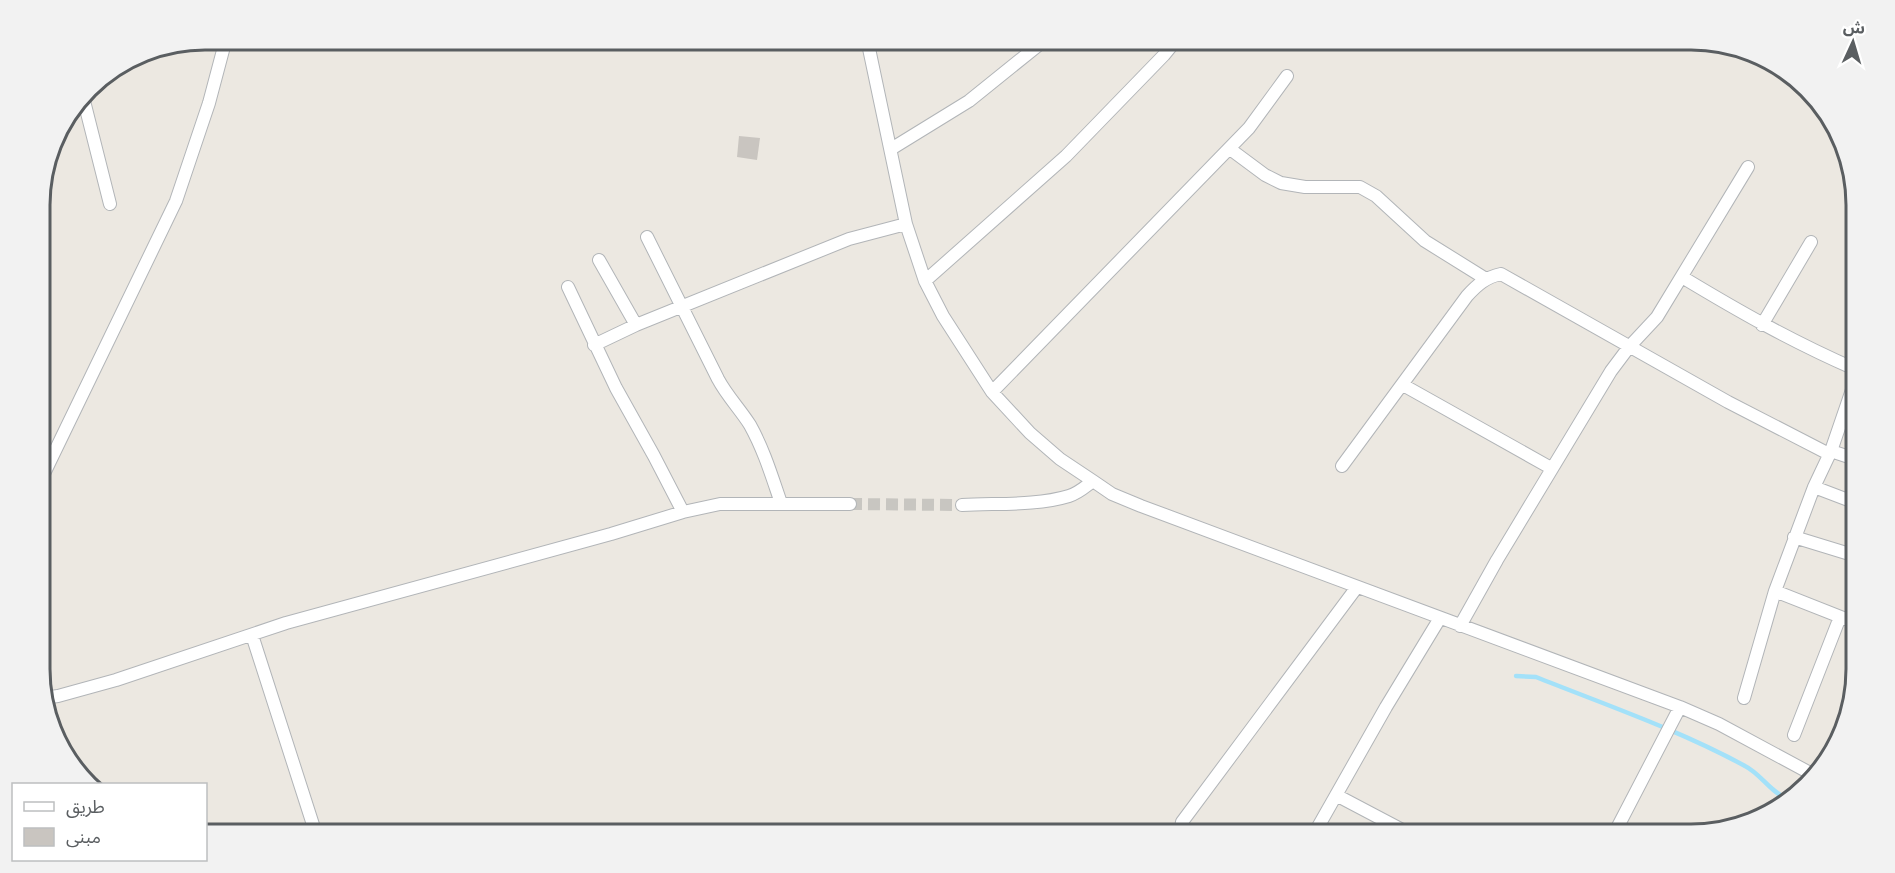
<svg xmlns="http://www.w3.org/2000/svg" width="1895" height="873" viewBox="0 0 1895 873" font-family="'Work Sans','Noto Sans Arabic',sans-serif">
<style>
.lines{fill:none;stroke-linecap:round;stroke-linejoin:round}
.stream{stroke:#a3e1f9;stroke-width:4.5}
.building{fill:#c9c5c0}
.minor-tunnel{stroke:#c8c6c1;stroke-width:12;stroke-dasharray:12 6;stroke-linecap:butt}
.minor-casing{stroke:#b2b5b8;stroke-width:14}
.minor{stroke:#fff;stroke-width:12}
.rim{fill:none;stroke:#5a5e61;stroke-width:3}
</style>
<rect width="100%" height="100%" fill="#ece8e1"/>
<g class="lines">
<path class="stream" d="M 1516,676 L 1536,677 C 1606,705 1679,730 1745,766 C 1761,774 1771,793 1788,799"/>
</g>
<path class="building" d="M 739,136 L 760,138 L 757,160 L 737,157 Z"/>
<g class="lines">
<path class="minor-tunnel" d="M 850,504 L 962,505"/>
<defs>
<path id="minor" d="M 867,39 L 906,224 L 925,281 L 943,316 L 992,392 L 1030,433 L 1060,459 L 1093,481 L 1112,494 L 1141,506 L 1680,707 L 1719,724 L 1810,773
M 83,97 L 110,204
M 891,149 L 969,101 L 1046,39
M 1230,149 L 1265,175 L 1281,183 L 1305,187 L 1360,187 L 1376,196 L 1425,241 L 1486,279
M 647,237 L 718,379 C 727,396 740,409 750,425 C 764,450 772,477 781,503
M 599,260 L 636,325
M 1682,277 C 1740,312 1793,342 1855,369
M 925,281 L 1066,156 L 1164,55 L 1177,39
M 568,287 L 616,388 L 654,456 L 683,512
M 1762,325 L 1811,242
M 594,345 L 636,325 L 849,239 L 906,224
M 1403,385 L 1551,468
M 992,392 L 1249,128 L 1287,76
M 1831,451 L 1855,459
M 1342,466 L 1467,296 C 1477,285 1486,277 1501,274 L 1728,402 L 1829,454
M 40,482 L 176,201 L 209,103 L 226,39
M 1814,487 L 1856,503
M 962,505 C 997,503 1036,506 1069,496 C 1079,493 1086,486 1093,481
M 1794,537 L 1856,556
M 1775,591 L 1856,623
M 1460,626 L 1497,560 L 1611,371 L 1629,347 L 1657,317 L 1748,167
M 252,635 L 316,834
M 43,698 L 58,696 L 116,680 L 286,623 L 611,534 L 683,512 L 720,504 L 850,504
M 1744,698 L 1775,591 L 1814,487 L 1831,451 L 1855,381
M 1794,735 L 1840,617
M 1336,795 L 1410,834
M 1180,834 L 1182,822 L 1357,587
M 1314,834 L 1386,707 L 1440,618
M 1614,834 L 1680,707"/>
</defs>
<use href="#minor" class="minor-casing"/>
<use href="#minor" class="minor"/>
</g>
<path d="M0 0H1895V873H0ZM205 50H1691A155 155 0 0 1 1846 205V669A155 155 0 0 1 1691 824H205A155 155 0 0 1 50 669V205A155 155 0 0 1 205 50Z" fill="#f2f2f2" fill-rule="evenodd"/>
<path class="rim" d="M205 50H1691A155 155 0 0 1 1846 205V669A155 155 0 0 1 1691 824H205A155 155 0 0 1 50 669V205A155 155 0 0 1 205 50Z"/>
<rect x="12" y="783" width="195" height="78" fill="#ffffff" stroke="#bdbfc0" stroke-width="1.5"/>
<rect x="24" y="802" width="30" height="9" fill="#ffffff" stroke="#bdbfc0" stroke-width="1.5"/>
<text x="66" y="813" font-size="18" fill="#5a5e61">طريق</text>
<rect x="24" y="828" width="30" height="18" fill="#c9c5c0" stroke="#bdbfc0" stroke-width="1.5"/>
<text x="66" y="843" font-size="18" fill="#5a5e61">مبنى</text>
<g transform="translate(1853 42) rotate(4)" stroke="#ffffff" stroke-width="4.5" paint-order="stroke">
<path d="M0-4.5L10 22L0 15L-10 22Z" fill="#5a5e61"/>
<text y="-9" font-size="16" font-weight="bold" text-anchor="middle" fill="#5a5e61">ش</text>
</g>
</svg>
